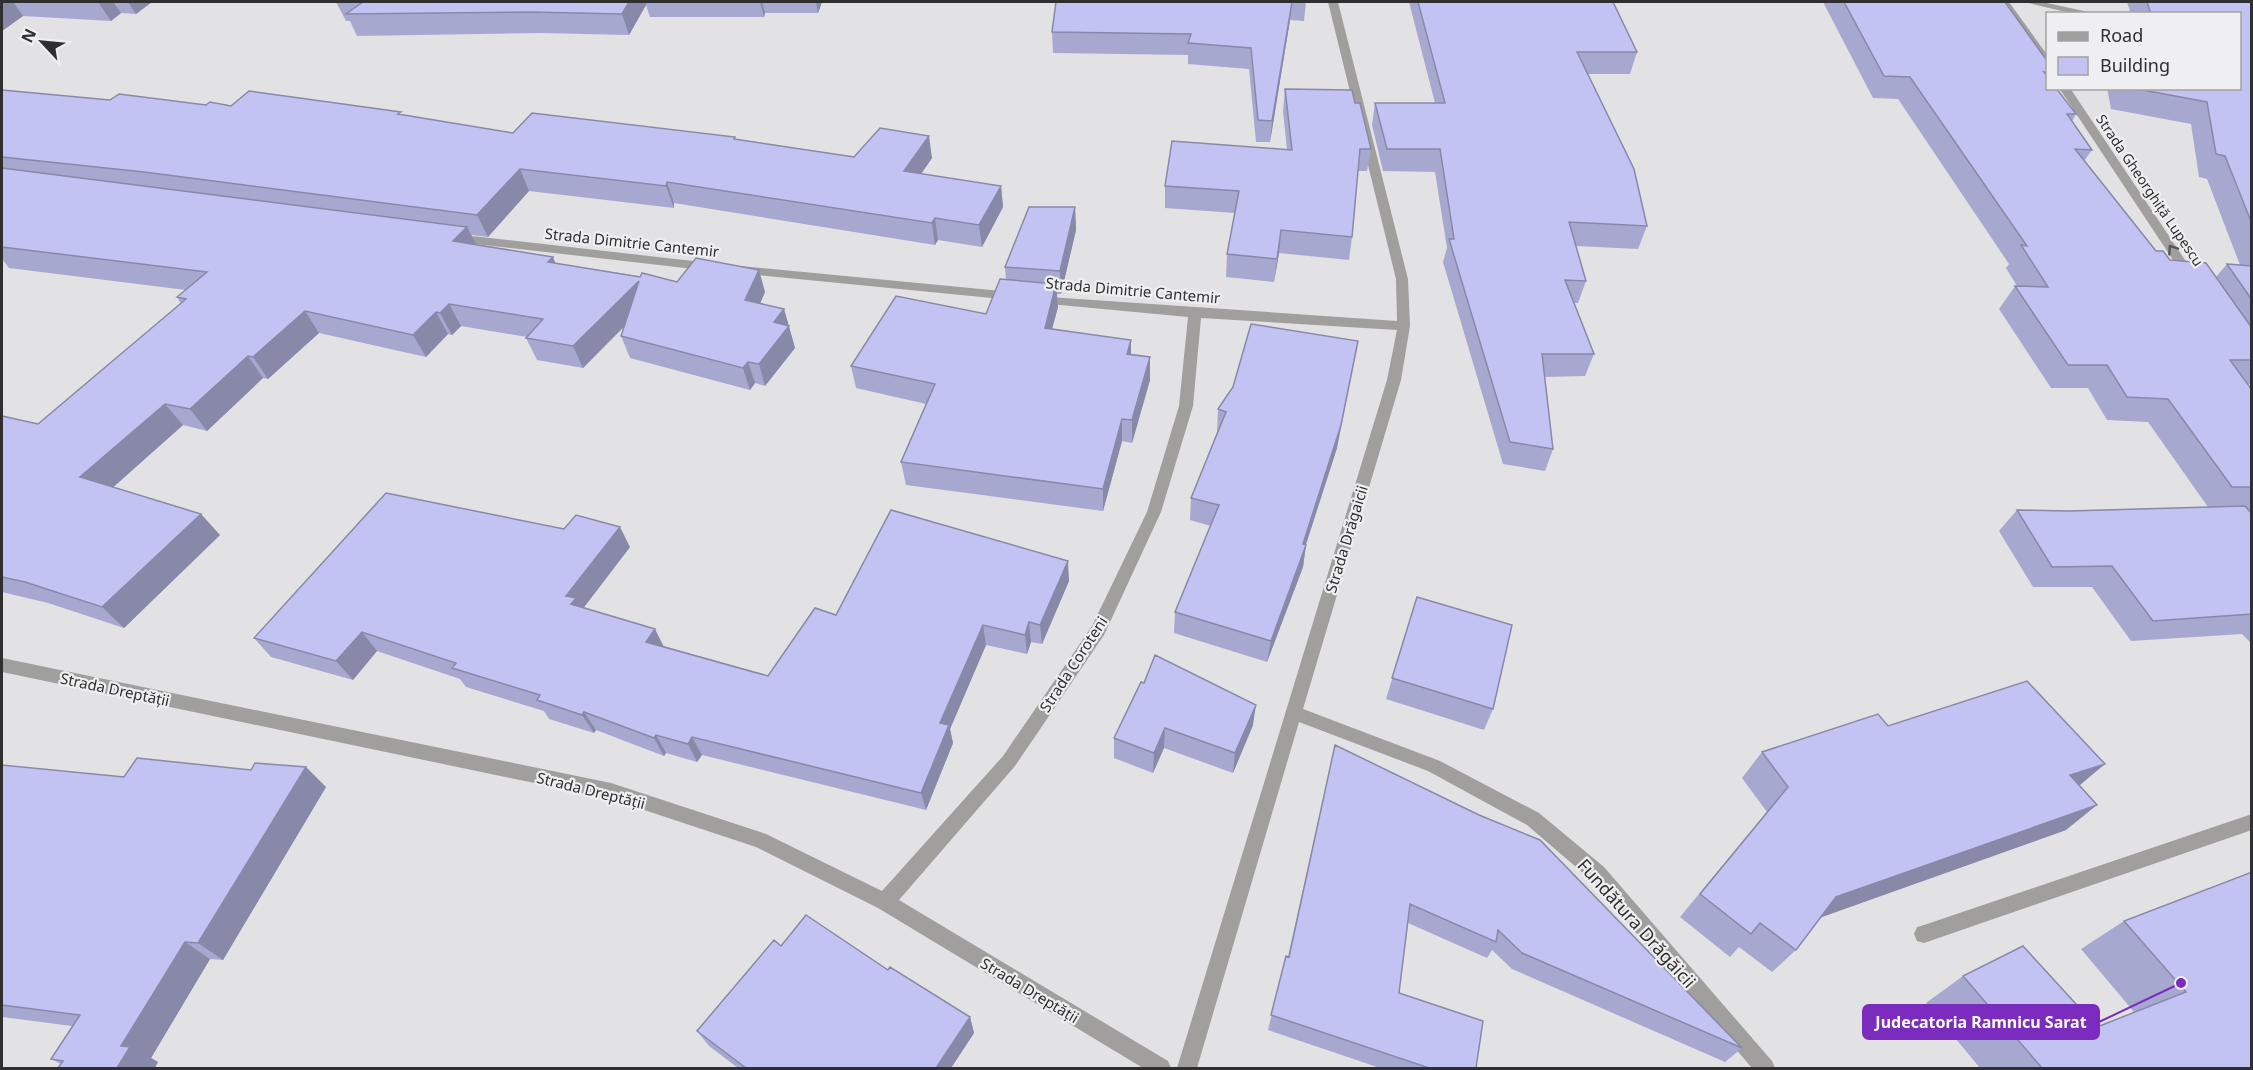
<svg xmlns="http://www.w3.org/2000/svg" width="2253" height="1070" viewBox="0 0 2253 1070" font-family="'Noto Sans',sans-serif">
<style>
.lines{fill:none;stroke-linecap:round;stroke-linejoin:round}
.minor{fill:#a09f9e;fill-rule:evenodd}
.wall{fill:#a7a8d0}
.shaded-wall{fill:#8888a9}
.building{fill:#c2c3f2;stroke:#8888a9;stroke-width:1.5}
.oneway{stroke:#575656}
.labels{text-anchor:middle;dominant-baseline:central;stroke-width:4.5;stroke-linejoin:round;paint-order:stroke}
.far-street-label{font-size:14px;fill:#2f2f30;stroke:#efeff1}
.street-label{font-size:15px;fill:#2f2f30;stroke:#efeff1}
.near-street-label{font-size:18px;fill:#2f2f30;stroke:#efeff1}
.leader{fill:none;stroke:#7b2cbf;stroke-width:2}
.callout-dot{fill:#7b2cbf;stroke:#efeff1;stroke-width:2}
.callout{fill:#7b2cbf;stroke:#7b2cbf;stroke-width:2}
.callout-label{font-size:16px;text-anchor:middle;font-weight:bold;fill:#fff}
</style>
<rect width="100%" height="100%" fill="#e2e2e4"/>
<g class="lines">
<path class="minor" d="M 1328,2 L 1338,2 L 1408,279 L 1410,326 L 1401,380 L 1303,709 L 1440,761 L 1539,813 L 1604,867 L 1772,1061 L 1775,1068 L 1752,1068 L 1590,879 L 1527,825 L 1428,771 L 1299,722 L 1197,1068 L 1177,1068 L 1387,380 L 1397,330 L 1201,318 L 1193,406 L 1161,512 L 1104,635 L 1015,766 L 899,900 L 1168,1061 L 1171,1068 L 1143,1068 L 878,908 L 756,847 L 611,799 L 2,672 L 2,658 L 611,783 L 766,834 L 882,891 L 1003,756 L 1092,626 L 1147,512 L 1179,406 L 1188,317 L 1039,303 L 1035,302 L 1033,299 L 1035,296 L 1397,321 L 1396,279 Z
M 2001,2 L 2009,2 L 2048,56 L 2048,67 L 2044,66 Z
M 2024,2 L 2042,2 L 2098,14 L 2075,14 Z
M 2059,88 L 2070,88 L 2197,278 L 2195,281 L 2187,281 Z
M 454,234 L 711,263 L 717,267 L 711,271 L 450,241 L 448,238 Z
M 741,266 L 1012,292 L 1018,296 L 1012,300 L 737,273 L 735,270 Z
M 2252,814 L 2252,830 L 1924,943 L 1917,941 L 1914,934 L 1917,927 L 1924,925 Z"/>
</g>
<path class="wall" d="M 2,2 L 152,2 L 136,14 L 121,13 L 111,21 L 23,16 L 2,31 Z
M 336,2 L 822,2 L 818,13 L 765,13 L 764,17 L 650,17 L 646,5 L 629,35 L 540,33 L 357,36 L 350,21 L 346,21 Z
M 1056,2 L 1306,2 L 1304,21 L 1290,20 L 1270,142 L 1256,142 L 1249,69 L 1188,64 L 1188,55 L 1053,53 L 1052,32 Z
M 1409,2 L 1613,2 L 1637,52 L 1630,74 L 1588,74 L 1647,226 L 1638,249 L 1576,246 L 1586,281 L 1578,303 L 1574,303 L 1594,354 L 1585,376 L 1545,377 L 1553,449 L 1545,471 L 1503,464 L 1443,262 L 1447,248 L 1435,172 L 1383,171 L 1372,125 L 1375,103 L 1435,103 Z
M 1823,2 L 2005,2 L 2048,62 L 2048,88 L 2076,114 L 2072,121 L 2092,150 L 2084,161 L 2156,251 L 2170,260 L 2216,277 L 2227,264 L 2240,265 L 2207,179 L 2199,177 L 2191,124 L 2111,109 L 2107,88 L 2240,88 L 2240,14 L 2131,14 L 2127,2 L 2252,2 L 2252,384 L 2247,384 L 2252,390 L 2252,510 L 2248,510 L 2252,514 L 2252,644 L 2242,634 L 2131,641 L 2092,587 L 2033,587 L 1999,531 L 2017,510 L 2069,511 L 2208,507 L 2148,422 L 2107,420 L 2088,388 L 2051,388 L 1999,309 L 2015,286 L 2017,286 L 2006,268 L 2009,264 L 1898,99 L 1873,98 Z
M 1285,89 L 1355,103 L 1371,149 L 1367,171 L 1358,171 L 1352,237 L 1349,260 L 1279,253 L 1274,282 L 1226,277 L 1227,254 L 1235,213 L 1165,208 L 1165,186 L 1287,149 L 1283,112 Z
M 2,90 L 110,100 L 231,106 L 403,115 L 513,133 L 735,137 L 736,139 L 854,157 L 932,158 L 921,174 L 1001,186 L 1003,207 L 982,247 L 938,240 L 935,245 L 674,203 L 674,208 L 529,191 L 488,237 L 471,235 L 476,245 L 555,263 L 677,282 L 765,292 L 760,304 L 784,309 L 795,348 L 765,386 L 755,383 L 750,390 L 630,358 L 621,336 L 624,327 L 583,368 L 537,360 L 526,338 L 527,337 L 461,326 L 452,335 L 448,334 L 426,357 L 319,333 L 268,379 L 263,378 L 207,431 L 183,425 L 113,487 L 220,535 L 124,628 L 48,603 L 2,592 L 2,416 L 38,424 L 181,304 L 177,297 L 186,290 L 9,268 L 2,259 Z
M 1075,207 L 1076,230 L 1061,294 L 1057,294 L 1058,307 L 1052,329 L 1131,355 L 1150,380 L 1132,443 L 1122,441 L 1103,511 L 906,485 L 901,462 L 926,404 L 856,388 L 851,366 L 986,314 L 1006,280 L 1005,267 Z
M 1218,409 L 1337,448 L 1306,545 L 1303,567 L 1267,662 L 1174,633 L 1175,612 L 1211,526 L 1190,520 L 1191,498 L 1217,432 Z
M 630,547 L 583,608 L 664,646 L 768,676 L 836,615 L 1069,581 L 1042,644 L 1031,642 L 1027,654 L 986,645 L 950,729 L 953,743 L 926,810 L 702,755 L 697,762 L 666,753 L 664,756 L 596,730 L 594,733 L 549,719 L 544,711 L 466,687 L 460,679 L 377,651 L 353,680 L 271,657 L 254,638 Z
M 1417,597 L 1493,709 L 1484,730 L 1386,699 Z
M 1141,682 L 1253,725 L 1233,773 L 1164,748 L 1153,773 L 1114,758 L 1114,738 Z
M 1888,726 L 2105,764 L 2079,785 L 2066,830 L 1820,917 L 1796,950 L 1772,972 L 1739,947 L 1730,957 L 1680,917 L 1767,812 L 1742,778 L 1762,752 Z
M 1335,745 L 1742,1048 L 1725,1062 L 1512,969 L 1492,950 L 1487,958 L 1408,923 L 1399,993 L 1476,1068 L 1380,1068 L 1268,1030 L 1286,956 L 1288,957 Z
M 2,765 L 124,777 L 326,787 L 223,960 L 210,959 L 151,1058 L 158,1062 L 61,1064 L 51,1059 L 72,1026 L 2,1017 Z
M 2124,921 L 2252,1068 L 1980,1068 L 1926,1003 L 1963,976 L 2097,1027 L 2134,1012 L 2081,949 Z
M 781,946 L 888,970 L 970,1017 L 974,1033 L 951,1068 L 738,1068 L 709,1046 L 697,1031 Z"/>
<path class="shaded-wall" d="M 2,2 L 13,2 L 23,16 L 2,31 Z
M 98,2 L 113,2 L 121,13 L 111,21 Z
M 128,2 L 152,2 L 136,14 Z
M 629,2 L 646,2 L 646,5 L 629,35 L 622,14 Z
M 760,2 L 762,2 L 765,13 L 764,17 Z
M 816,2 L 822,2 L 818,13 Z
M 1292,2 L 1290,20 L 1270,142 L 1272,121 Z
M 929,136 L 932,158 L 908,193 L 904,171 Z
M 520,169 L 529,191 L 488,237 L 477,215 Z
M 667,182 L 674,203 L 674,208 L 666,186 Z
M 1001,186 L 1003,207 L 982,247 L 979,225 Z
M 1075,207 L 1076,230 L 1061,294 L 1060,271 Z
M 935,218 L 938,240 L 935,245 L 932,223 Z
M 467,227 L 478,248 L 453,241 Z
M 1281,230 L 1279,253 L 1274,282 L 1277,259 Z
M 553,257 L 562,279 L 548,262 Z
M 759,270 L 765,292 L 752,322 L 745,300 Z
M 639,281 L 647,303 L 583,368 L 573,346 Z
M 1056,284 L 1058,307 L 1046,351 L 1045,328 Z
M 449,304 L 461,326 L 452,335 L 440,313 Z
M 784,309 L 795,348 L 765,386 L 759,364 L 774,322 Z
M 305,311 L 319,333 L 268,379 L 253,357 Z
M 436,312 L 448,334 L 426,357 L 413,335 Z
M 1131,340 L 1131,363 L 1127,354 Z
M 1358,341 L 1337,448 L 1302,556 L 1306,545 L 1303,567 L 1267,662 L 1271,641 Z
M 248,356 L 263,378 L 207,431 L 190,409 Z
M 1150,357 L 1150,380 L 1132,443 L 1132,420 Z
M 748,362 L 755,383 L 750,390 L 743,368 Z
M 165,404 L 183,425 L 100,499 L 80,477 Z
M 1122,419 L 1122,441 L 1103,511 L 1103,489 Z
M 201,514 L 220,535 L 124,628 L 102,607 Z
M 620,527 L 630,547 L 582,610 L 582,624 L 566,596 Z
M 1068,561 L 1069,581 L 1042,644 L 1040,625 Z
M 1029,622 L 1031,642 L 1027,654 L 1025,635 Z
M 983,625 L 986,645 L 950,729 L 953,743 L 926,810 L 921,793 L 940,723 Z
M 655,629 L 665,649 L 646,642 Z
M 362,632 L 377,651 L 353,680 L 336,661 Z
M 1256,705 L 1253,725 L 1233,773 L 1235,753 Z
M 584,712 L 596,730 L 594,733 L 582,715 Z
M 1165,728 L 1164,748 L 1153,773 L 1154,753 Z
M 656,735 L 666,753 L 664,756 L 654,738 Z
M 692,737 L 702,755 L 697,762 L 688,744 Z
M 2105,764 L 2074,790 L 2070,775 Z
M 306,767 L 326,787 L 223,960 L 198,943 Z
M 2097,805 L 2066,830 L 1811,921 L 1836,897 Z
M 185,942 L 210,959 L 151,1058 L 158,1062 L 155,1068 L 117,1068 L 121,1046 Z
M 970,1017 L 974,1033 L 951,1068 L 936,1068 Z"/>
<path class="building" d="M 363,2 L 629,2 L 622,14 L 531,12 L 346,14 Z
M 1056,2 L 1292,2 L 1272,121 L 1258,120 L 1251,48 L 1188,43 L 1191,34 L 1052,32 Z
M 1418,2 L 1613,2 L 1637,52 L 1577,52 L 1634,169 L 1647,226 L 1569,222 L 1586,281 L 1565,280 L 1594,354 L 1542,354 L 1553,449 L 1510,442 L 1449,239 L 1454,239 L 1440,149 L 1387,149 L 1375,103 L 1445,103 Z
M 1844,2 L 2005,2 L 2048,62 L 2048,73 L 2044,72 L 2048,77 L 2048,88 L 2056,88 L 2076,114 L 2067,114 L 2092,150 L 2075,149 L 2156,251 L 2163,251 L 2170,260 L 2206,263 L 2252,328 L 2252,360 L 2230,360 L 2252,390 L 2252,487 L 2232,487 L 2168,399 L 2127,397 L 2107,365 L 2068,365 L 2015,286 L 2048,287 L 2021,245 L 2027,246 L 1910,77 L 1884,76 Z
M 2147,2 L 2252,2 L 2252,224 L 2225,156 L 2216,154 L 2207,102 L 2132,88 L 2240,88 L 2240,14 L 2151,14 Z
M 1285,89 L 1352,90 L 1355,103 L 1360,103 L 1371,149 L 1360,149 L 1352,237 L 1281,230 L 1277,259 L 1227,254 L 1239,191 L 1165,186 L 1172,141 L 1292,150 Z
M 2,90 L 110,100 L 119,94 L 206,105 L 210,102 L 231,106 L 249,91 L 401,112 L 398,114 L 513,133 L 532,113 L 735,137 L 734,139 L 854,157 L 880,128 L 929,136 L 904,171 L 1001,186 L 979,225 L 935,218 L 932,223 L 667,182 L 666,186 L 520,169 L 477,215 L 144,172 L 2,157 Z
M 2,168 L 467,227 L 453,241 L 553,257 L 548,262 L 640,277 L 642,273 L 677,282 L 696,258 L 759,270 L 745,300 L 784,309 L 774,322 L 789,326 L 759,364 L 748,362 L 743,368 L 621,336 L 639,281 L 573,346 L 526,338 L 543,319 L 449,304 L 440,313 L 436,312 L 413,335 L 305,311 L 253,357 L 248,356 L 190,409 L 165,404 L 80,477 L 201,514 L 102,607 L 25,582 L 2,577 L 2,416 L 38,424 L 186,299 L 177,297 L 207,272 L 2,247 Z
M 1029,207 L 1075,207 L 1060,271 L 1005,267 Z
M 2227,264 L 2252,266 L 2252,300 Z
M 1000,279 L 1056,284 L 1045,328 L 1131,340 L 1127,354 L 1150,357 L 1132,420 L 1122,419 L 1103,489 L 901,462 L 935,384 L 851,366 L 896,296 L 986,314 Z
M 1251,324 L 1358,341 L 1341,425 L 1303,544 L 1306,545 L 1271,641 L 1175,612 L 1219,505 L 1191,498 L 1226,412 L 1218,409 L 1233,387 Z
M 386,493 L 564,529 L 576,515 L 620,527 L 566,596 L 576,598 L 571,604 L 655,629 L 646,642 L 768,676 L 815,608 L 836,615 L 891,510 L 1068,561 L 1040,625 L 1029,622 L 1025,635 L 983,625 L 940,723 L 949,725 L 921,793 L 692,737 L 688,744 L 656,735 L 654,738 L 584,712 L 582,715 L 537,700 L 540,695 L 452,668 L 456,663 L 362,632 L 336,661 L 254,638 Z
M 2245,506 L 2252,514 L 2252,614 L 2153,621 L 2112,566 L 2052,567 L 2017,510 L 2069,511 Z
M 1417,597 L 1512,625 L 1493,709 L 1392,678 Z
M 1155,655 L 1256,705 L 1235,753 L 1165,728 L 1154,753 L 1114,738 L 1141,682 L 1144,683 Z
M 2027,681 L 2105,764 L 2070,775 L 2097,805 L 1836,897 L 1796,950 L 1760,923 L 1751,934 L 1700,894 L 1788,787 L 1762,752 L 1878,714 L 1888,726 Z
M 1335,745 L 1479,815 L 1540,840 L 1742,1048 L 1522,953 L 1498,930 L 1496,942 L 1410,904 L 1399,993 L 1483,1021 L 1476,1068 L 1429,1068 L 1271,1015 L 1286,956 L 1289,957 Z
M 137,758 L 251,770 L 255,763 L 306,767 L 198,943 L 185,942 L 121,1046 L 130,1047 L 117,1068 L 58,1068 L 63,1061 L 51,1059 L 80,1015 L 2,1005 L 2,765 L 124,777 Z
M 2252,872 L 2252,1068 L 2042,1068 L 1963,976 L 2023,946 L 2097,1027 L 2186,992 L 2124,921 Z
M 806,915 L 888,970 L 890,967 L 970,1017 L 936,1068 L 746,1068 L 697,1031 L 774,940 L 781,946 Z"/>
<defs><path id="oneway-chevron" d="M-2-3.5L2.5 0L-2 3.5" fill="none" stroke-width="1.6" stroke-linecap="round" stroke-linejoin="round" transform="scale(1.5)"/></defs>
<use class="oneway" href="#oneway-chevron" transform="translate(2172 249) rotate(-124)"/>
<g class="labels">
<g class="far-street-label">
<text transform="translate(2150 190) rotate(56)">Strada Gheorghiță Lupescu</text>
</g>
<g class="street-label">
<text transform="translate(632 242) rotate(6)">Strada Dimitrie Cantemir</text>
<text transform="translate(1133 290) rotate(5)">Strada Dimitrie Cantemir</text>
<text transform="translate(1346 539) rotate(-73)">Strada Drăgaicii</text>
<text transform="translate(1073 664) rotate(-57)">Strada Coroteni</text>
<text transform="translate(115 689) rotate(12)">Strada Dreptății</text>
<text transform="translate(591 790) rotate(14)">Strada Dreptății</text>
<text transform="translate(1030 990) rotate(31)">Strada Dreptății</text>
</g>
<g class="near-street-label">
<text transform="translate(1637 923) rotate(48)">Fundătura Drăgăicii</text>
</g>
</g>
<path class="leader" d="M2181 983L2099 1022"/>
<circle class="callout-dot" cx="2181" cy="983" r="6"/>
<rect class="callout" x="1863" y="1005" width="236" height="34" rx="6"/>
<g class="callout-label">
<text x="1981" y="1028">Judecatoria Ramnicu Sarat</text>
</g>
<rect width="2253" height="1070" fill="none" stroke="#2f2f30" stroke-width="6"/>
<rect x="2046" y="12" width="195" height="78" fill="#efeff1" stroke="#a2a2a4" stroke-width="1.5"/>
<rect x="2058" y="32" width="30" height="9" fill="#a09f9e" stroke="#a2a2a4" stroke-width="1.5"/>
<text x="2100" y="42" font-size="18" fill="#2f2f30">Road</text>
<rect x="2058" y="57" width="30" height="18" fill="#c2c3f2" stroke="#a2a2a4" stroke-width="1.5"/>
<text x="2100" y="72" font-size="18" fill="#2f2f30">Building</text>
<g transform="translate(42 42) rotate(296)" stroke="#efeff1" stroke-width="4.5" paint-order="stroke">
<path d="M0-4.5L10 22L0 15L-10 22Z" fill="#2f2f30"/>
<text y="-9" font-size="16" font-weight="bold" text-anchor="middle" fill="#2f2f30">N</text>
</g>
</svg>
